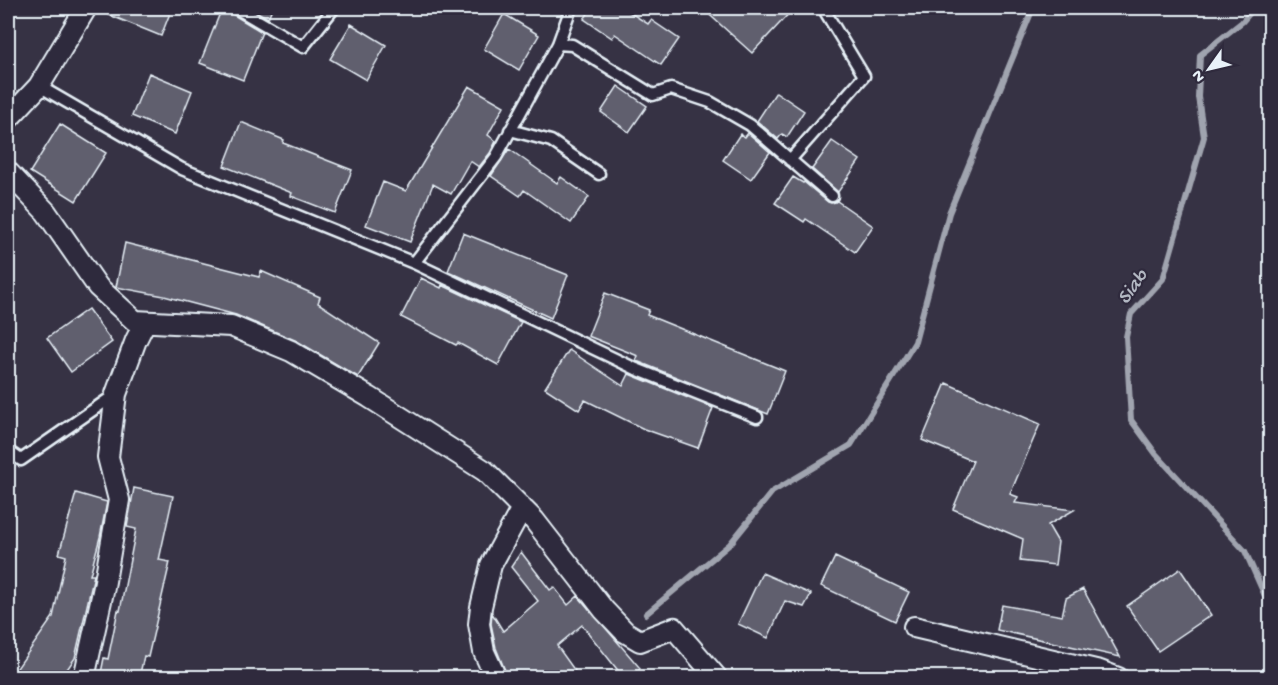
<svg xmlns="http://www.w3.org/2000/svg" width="1278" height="685" viewBox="0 0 1278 685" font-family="'Gochi Hand',sans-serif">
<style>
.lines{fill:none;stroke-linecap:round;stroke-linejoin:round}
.stream{stroke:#a0a4af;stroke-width:6}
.building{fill:#605e6e;stroke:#e8f1f8;stroke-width:1.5}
.lane-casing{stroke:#e8f1f8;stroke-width:15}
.street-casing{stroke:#e8f1f8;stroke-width:24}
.lane{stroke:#2f2a3d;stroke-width:10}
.street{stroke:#2f2a3d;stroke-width:20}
.labels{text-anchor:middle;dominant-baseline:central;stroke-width:4.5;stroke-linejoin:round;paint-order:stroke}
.water-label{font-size:21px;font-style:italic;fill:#b2b7c2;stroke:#2f2a3d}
</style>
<rect width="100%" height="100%" fill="#363244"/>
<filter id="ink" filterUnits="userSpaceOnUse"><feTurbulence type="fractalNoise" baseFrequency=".0167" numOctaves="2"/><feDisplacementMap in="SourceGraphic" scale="12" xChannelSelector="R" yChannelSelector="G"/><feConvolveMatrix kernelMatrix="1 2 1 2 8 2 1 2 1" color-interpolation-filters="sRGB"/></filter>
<g filter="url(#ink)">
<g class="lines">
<path class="stream" d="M 1254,8 L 1242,22 L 1200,55 L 1198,97 L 1204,137 L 1163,279 L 1131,314 L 1126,337 L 1131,420 L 1156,454 L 1245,551 L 1270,607
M 646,614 L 730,544 L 772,492 L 851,445 L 915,342 L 949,213 L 1033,8"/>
</g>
<path class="building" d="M 98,8 L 172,8 L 161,36 L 97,10 Z
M 222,8 L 229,8 L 232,14 L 262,32 L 243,80 L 200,63 Z
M 250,8 L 272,8 L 268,18 Z
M 592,8 L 623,8 L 648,24 L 651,20 L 679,39 L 661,65 L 615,34 L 612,38 L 584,19 Z
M 702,8 L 794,8 L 752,53 Z
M 504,14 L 539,35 L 519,70 L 484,49 Z
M 351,24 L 386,45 L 366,80 L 330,59 Z
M 149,73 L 192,91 L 175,134 L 132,116 Z
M 469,86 L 504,106 L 488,135 L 496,141 L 490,153 L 479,167 L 470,161 L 451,194 L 433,184 L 410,242 L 366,225 L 383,182 L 406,191 Z
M 618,86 L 647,106 L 629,132 L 601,112 Z
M 776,92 L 804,111 L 787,137 L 782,134 L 778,139 L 757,121 Z
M 241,122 L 284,140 L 283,143 L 352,170 L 335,213 L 291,196 L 292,193 L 224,166 Z
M 60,124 L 106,153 L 76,201 L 30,172 Z
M 748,133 L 770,152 L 751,179 L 723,160 L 740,134 L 745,137 Z
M 832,141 L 860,160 L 838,192 L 812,169 Z
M 509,149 L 557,183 L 561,177 L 589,197 L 571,223 L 524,190 L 520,196 L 491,176 Z
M 793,177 L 803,183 L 804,182 L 828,202 L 831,203 L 837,201 L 873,226 L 855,252 L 806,219 L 804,222 L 775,203 Z
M 463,233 L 568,275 L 551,318 L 448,271 Z
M 125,243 L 259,277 L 261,271 L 320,297 L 318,303 L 379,343 L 358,377 L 297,341 L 236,315 L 164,296 L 116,287 Z
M 421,278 L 441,288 L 442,285 L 521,322 L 498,365 L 458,343 L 456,345 L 401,317 Z
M 605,293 L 649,310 L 647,315 L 785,371 L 768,414 L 639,362 L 636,361 L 638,356 L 588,336 Z
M 88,309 L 112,342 L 71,372 L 47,338 Z
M 569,350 L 623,386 L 629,374 L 713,408 L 698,448 L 644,429 L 585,400 L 579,410 L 545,388 Z
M 946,383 L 1040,424 L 1010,494 L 1018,497 L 1015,503 L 1074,510 L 1048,525 L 1058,542 L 1055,565 L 1020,561 L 1023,539 L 953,509 L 973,461 L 922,440 Z
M 134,488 L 173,496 L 159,560 L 170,562 L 148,657 L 144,656 L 139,678 L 100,678 L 104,658 L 108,659 L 118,610 L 120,611 L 136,529 L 127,527 Z
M 76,493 L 107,502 L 100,537 L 90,575 L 94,575 L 75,658 L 61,678 L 24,678 L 15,671 L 53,617 L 66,556 L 59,554 Z
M 521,552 L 550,590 L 554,587 L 568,605 L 578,596 L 640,668 L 635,678 L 624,678 L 582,625 L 557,646 L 580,678 L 508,678 L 496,648 L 491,624 L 492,613 L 503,631 L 538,601 L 511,567 Z
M 835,557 L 909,592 L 895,621 L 821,586 Z
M 1180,569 L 1211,615 L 1158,651 L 1127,606 Z
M 762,573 L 811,594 L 804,607 L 785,601 L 768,638 L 738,624 Z
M 1083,589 L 1120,657 L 997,630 L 1002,605 L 1062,616 L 1066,598 Z"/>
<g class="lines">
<defs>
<path id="lane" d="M 236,8 L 303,47 L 334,8
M 558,44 L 572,45 L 653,95 L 671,89 L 710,102 L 750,125 L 832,196
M 39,86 L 182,169 L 414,263 L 496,157 L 558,44 L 571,8
M 510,130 L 551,141 L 599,174
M 790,160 L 864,76 L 823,8
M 414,263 L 636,369 L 757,417
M 8,451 L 21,460 L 116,394"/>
<path id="street" d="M 8,119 L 39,86 L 86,8
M 8,172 L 46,212 L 98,287 L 135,321 L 231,326 L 291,351 L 369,397 L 485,471 L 534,520 L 604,610 L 625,632 L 640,641 L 674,628 L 717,678
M 914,627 L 1100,671 L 1118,678
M 84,678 L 104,587 L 119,500 L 108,457 L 116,394 L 136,340 L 145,322
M 496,678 L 484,652 L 479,624 L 481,607 L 491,565 L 522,508"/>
</defs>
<use href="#lane" class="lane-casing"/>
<use href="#street" class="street-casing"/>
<use href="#lane" class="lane"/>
<use href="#street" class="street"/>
</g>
</g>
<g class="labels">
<g class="water-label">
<text transform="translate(1134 288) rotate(-53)">Siab</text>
</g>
</g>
<rect width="1278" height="685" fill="none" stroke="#2f2a3d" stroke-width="30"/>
<rect x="15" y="15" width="1248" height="655" fill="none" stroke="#e8f1f8" stroke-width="2" filter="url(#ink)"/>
<g transform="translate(1209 69) rotate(236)" stroke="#2f2a3d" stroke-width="4.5" paint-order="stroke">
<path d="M0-4.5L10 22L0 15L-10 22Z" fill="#e8f1f8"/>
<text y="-9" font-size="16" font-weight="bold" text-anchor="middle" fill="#e8f1f8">N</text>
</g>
</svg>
